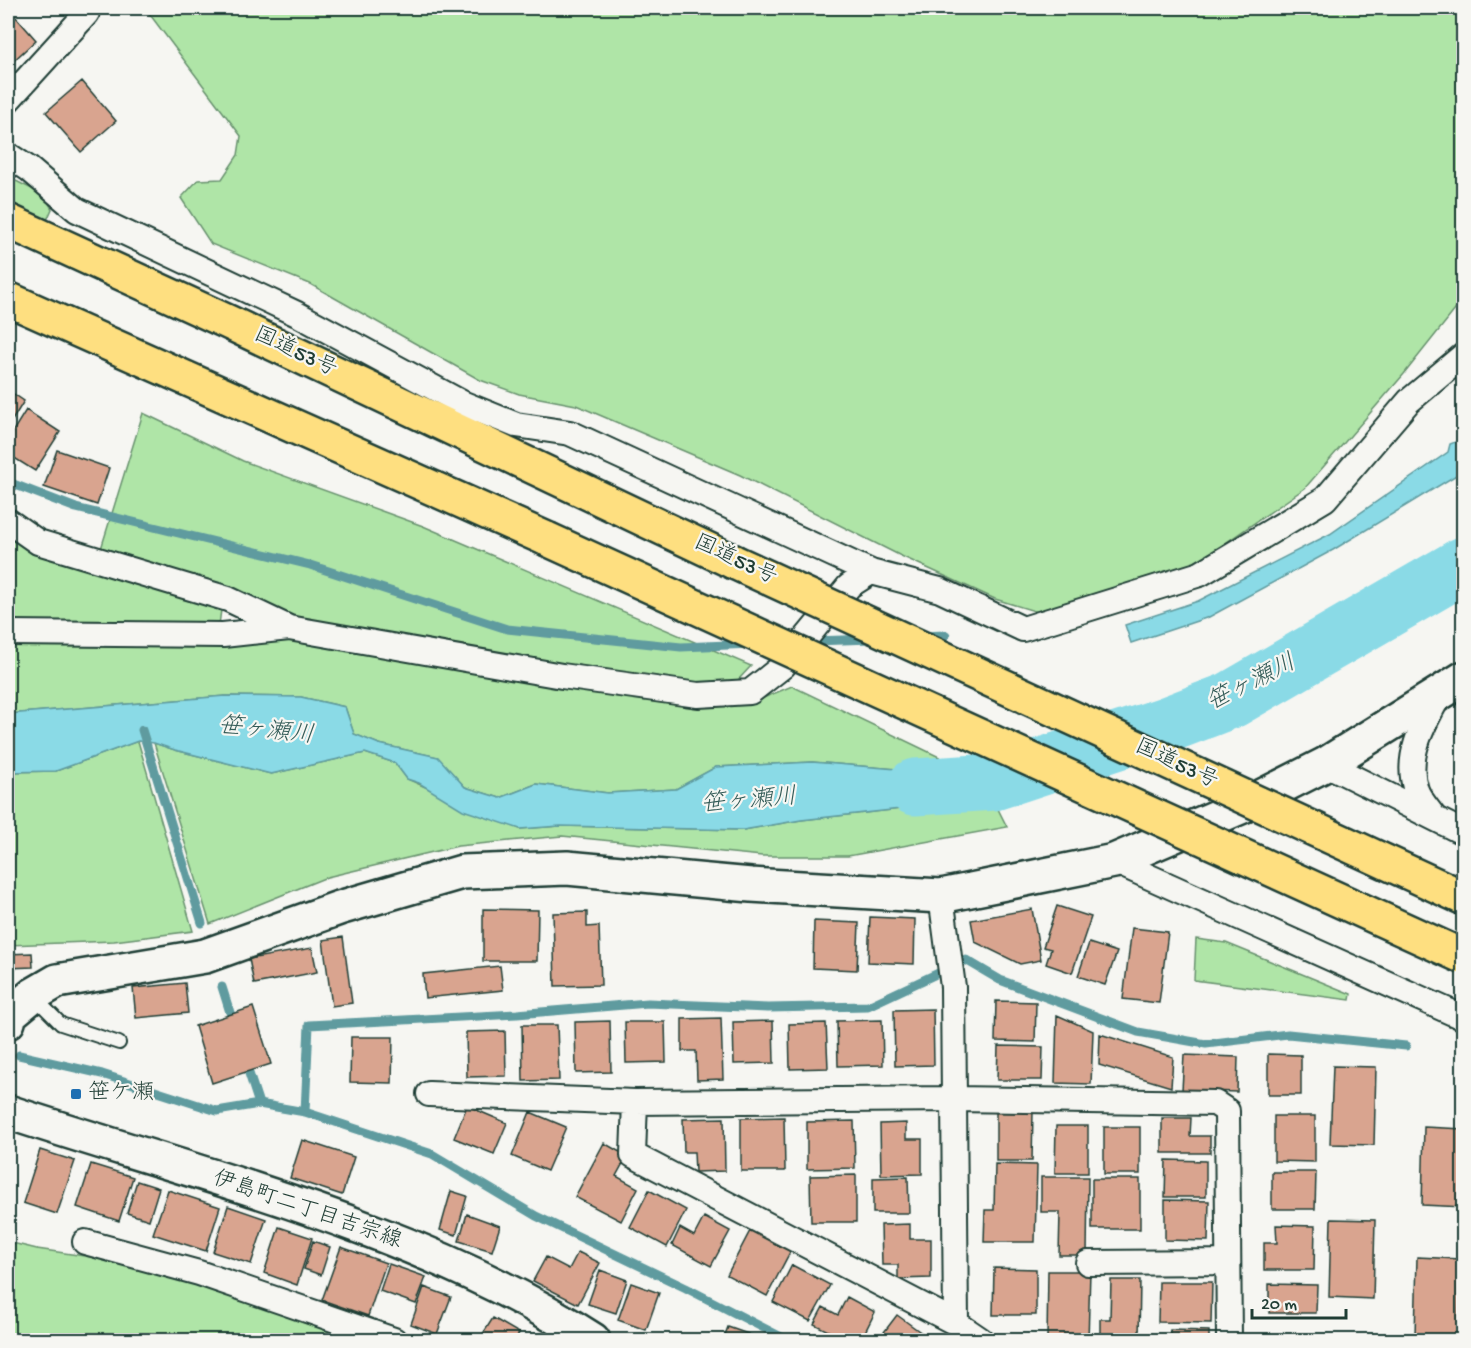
<svg xmlns="http://www.w3.org/2000/svg" width="1471" height="1348" viewBox="0 0 1471 1348" font-family="'Gochi Hand','Klee One',sans-serif">
<style>
.green{fill:#afe5a7;stroke:#67916e;stroke-width:1.5}
.water{fill:#8adae6;stroke:#5f9b9f;stroke-width:1.5}
.lines{fill:none;stroke-linecap:round;stroke-linejoin:round}
.stream{stroke:#5f9b9f;stroke-width:9}
.river{stroke:#8adae6;stroke-width:57}
.building{fill:#d9a48f;stroke:#1f3d34;stroke-width:1.5}
.lane-casing{stroke:#1f3d34;stroke-width:16}
.street-casing{stroke:#1f3d34;stroke-width:28}
.secondary-casing{stroke:#1f3d34;stroke-width:38}
.highway-casing{stroke:#1f3d34;stroke-width:38}
.lane{stroke:#f6f6f2;stroke-width:12}
.street{stroke:#f6f6f2;stroke-width:24}
.secondary{stroke:#f6f6f2;stroke-width:33}
.highway{stroke:#fedf80;stroke-width:33}
.highway-bridge-casing{stroke:#1f3d34;stroke-width:38;stroke-linecap:butt}
.highway-bridge{stroke:#fedf80;stroke-width:33}
.poi-dot{fill:#1f6fb2;stroke:#f6f6f2;stroke-width:2}
.labels{text-anchor:middle;dominant-baseline:central;stroke-width:4.5;stroke-linejoin:round;paint-order:stroke}
.street-label{font-size:22px;fill:#1f3d34;stroke:#f6f6f2}
.poi-label{font-size:22px;fill:#1f3d34;stroke:#f6f6f2;text-anchor:start}
.water-label{font-size:24px;font-style:italic;fill:#345c58;stroke:#f6f6f2}
</style>
<rect width="100%" height="100%" fill="#f6f6f2"/>
<filter id="ink" filterUnits="userSpaceOnUse"><feTurbulence type="fractalNoise" baseFrequency=".0167" numOctaves="2"/><feDisplacementMap in="SourceGraphic" scale="12" xChannelSelector="R" yChannelSelector="G"/><feConvolveMatrix kernelMatrix="1 2 1 2 8 2 1 2 1" color-interpolation-filters="sRGB"/></filter>
<g filter="url(#ink)">
<path class="green" d="M 145,8 L 1463,8 L 1463,300 L 1404,374 L 1305,488 L 1198,562 L 1054,617 L 995,599 L 899,555 L 740,475 L 576,405 L 519,394 L 480,380 L 310,284 L 211,244 L 181,198 L 198,180 L 222,179 L 238,155 L 241,136 Z
M 8,177 L 44,195 L 52,209 L 47,220 L 8,201 Z
M 143,413 L 243,461 L 423,526 L 751,666 L 738,680 L 696,685 L 566,667 L 294,617 L 100,552 Z
M 8,534 L 32,551 L 221,610 L 219,625 L 8,624 Z
M 288,638 L 751,703 L 792,686 L 956,765 L 897,769 L 812,762 L 716,767 L 676,789 L 608,793 L 536,784 L 500,798 L 465,787 L 437,757 L 379,744 L 354,734 L 345,707 L 301,697 L 225,696 L 8,714 L 8,641 Z
M 138,741 L 193,931 L 114,941 L 8,945 L 8,772 L 56,771 Z
M 154,743 L 175,750 L 271,774 L 365,753 L 395,763 L 407,779 L 520,829 L 560,826 L 743,830 L 801,820 L 919,807 L 995,803 L 1007,827 L 848,856 L 762,856 L 562,836 L 458,846 L 327,877 L 210,924 Z
M 1196,939 L 1226,943 L 1351,994 L 1350,1000 L 1194,980 Z
M 8,1242 L 37,1249 L 112,1260 L 196,1280 L 361,1340 L 8,1340 Z"/>
<path class="water" d="M 1463,439 L 1463,471 L 1333,550 L 1209,617 L 1131,643 L 1125,625 L 1198,601 L 1330,534 L 1448,452 L 1450,444 Z
M 225,696 L 301,697 L 345,707 L 354,734 L 379,744 L 438,757 L 465,787 L 500,798 L 536,784 L 608,793 L 676,789 L 716,767 L 812,762 L 897,769 L 956,765 L 1028,796 L 995,803 L 919,807 L 801,820 L 743,830 L 560,826 L 520,829 L 463,810 L 419,783 L 407,779 L 395,763 L 365,753 L 271,774 L 175,750 L 154,743 L 138,741 L 56,771 L 8,772 L 8,714 Z"/>
<g class="lines">
<path class="stream" d="M 8,482 L 76,508 L 310,565 L 507,629 L 681,647 L 752,644
M 922,636 L 946,635
M 814,641 L 872,639
M 142,730 L 202,923
M 222,987 L 234,1025
M 19,1055 L 102,1074 L 217,1111 L 259,1104 L 305,1112 L 432,1154 L 536,1216 L 686,1288 L 787,1340
M 245,1061 L 259,1104
M 305,1112 L 309,1025 L 517,1014 L 648,1003 L 768,1008 L 868,1006 L 966,960 L 1000,980 L 1138,1032 L 1206,1044 L 1288,1034 L 1406,1046"/>
<path class="river" d="M 915,787 L 994,782 L 1166,725 L 1231,700 L 1464,565"/>
</g>
<path class="building" d="M 8,8 L 36,40 L 8,66 Z
M 82,81 L 116,121 L 81,152 L 46,112 Z
M 8,390 L 24,401 L 8,427 Z
M 26,410 L 60,432 L 35,471 L 8,454 L 8,439 Z
M 57,450 L 109,468 L 97,505 L 44,487 Z
M 1057,906 L 1091,917 L 1072,973 L 1046,964 L 1051,949 L 1043,947 Z
M 483,909 L 538,910 L 537,961 L 483,961 Z
M 1032,909 L 1041,960 L 1020,964 L 975,942 L 971,920 Z
M 587,912 L 587,927 L 599,926 L 601,985 L 555,986 L 553,913 Z
M 870,917 L 915,919 L 914,964 L 868,962 Z
M 814,921 L 859,923 L 857,970 L 813,968 Z
M 1132,928 L 1168,932 L 1159,1003 L 1123,999 Z
M 343,937 L 352,1003 L 332,1006 L 323,940 Z
M 1089,943 L 1117,952 L 1105,985 L 1078,976 Z
M 312,948 L 317,972 L 254,984 L 249,959 Z
M 32,953 L 33,967 L 8,968 L 8,954 Z
M 500,966 L 503,990 L 425,998 L 423,974 Z
M 185,983 L 188,1013 L 136,1018 L 133,988 Z
M 996,1001 L 1036,1002 L 1035,1042 L 995,1041 Z
M 253,1007 L 271,1064 L 212,1083 L 195,1026 Z
M 933,1009 L 934,1065 L 895,1066 L 894,1010 Z
M 1057,1015 L 1093,1031 L 1091,1084 L 1055,1083 Z
M 721,1018 L 723,1079 L 697,1080 L 696,1051 L 682,1051 L 682,1019 Z
M 882,1020 L 883,1065 L 838,1066 L 837,1021 Z
M 610,1021 L 611,1072 L 576,1073 L 575,1022 Z
M 773,1021 L 774,1063 L 734,1064 L 733,1022 Z
M 625,1022 L 665,1022 L 666,1062 L 626,1063 Z
M 826,1023 L 828,1068 L 790,1069 L 789,1024 Z
M 522,1025 L 557,1025 L 559,1080 L 523,1081 Z
M 505,1031 L 506,1076 L 467,1077 L 466,1032 Z
M 1100,1034 L 1173,1057 L 1171,1087 L 1099,1065 Z
M 351,1037 L 393,1037 L 392,1083 L 350,1082 Z
M 998,1046 L 1043,1047 L 1042,1080 L 997,1080 Z
M 1268,1054 L 1301,1055 L 1301,1095 L 1268,1095 Z
M 1184,1055 L 1238,1057 L 1237,1092 L 1182,1090 Z
M 1333,1066 L 1376,1067 L 1374,1145 L 1330,1144 Z
M 467,1106 L 507,1123 L 494,1154 L 454,1138 Z
M 996,1110 L 1033,1111 L 1032,1161 L 996,1161 Z
M 530,1112 L 566,1127 L 547,1171 L 512,1156 Z
M 1274,1116 L 1315,1116 L 1315,1162 L 1274,1161 Z
M 784,1117 L 785,1171 L 741,1171 L 741,1118 Z
M 724,1118 L 725,1171 L 695,1172 L 694,1152 L 684,1152 L 683,1119 Z
M 1162,1118 L 1191,1118 L 1190,1136 L 1210,1136 L 1210,1153 L 1162,1153 Z
M 854,1121 L 855,1168 L 807,1169 L 807,1122 Z
M 906,1123 L 906,1139 L 922,1139 L 922,1174 L 881,1175 L 880,1124 Z
M 1056,1126 L 1088,1126 L 1088,1173 L 1055,1173 Z
M 1104,1127 L 1140,1127 L 1140,1174 L 1104,1174 Z
M 1424,1127 L 1464,1129 L 1464,1207 L 1422,1205 Z
M 302,1140 L 354,1157 L 342,1195 L 290,1178 Z
M 604,1143 L 627,1156 L 616,1176 L 638,1188 L 621,1221 L 575,1197 Z
M 40,1150 L 75,1161 L 57,1214 L 23,1203 Z
M 1166,1160 L 1206,1161 L 1206,1197 L 1165,1197 Z
M 91,1164 L 133,1177 L 119,1221 L 77,1207 Z
M 995,1164 L 1037,1165 L 1035,1242 L 984,1242 L 985,1210 L 994,1210 Z
M 1272,1172 L 1316,1172 L 1315,1209 L 1272,1209 Z
M 856,1175 L 856,1222 L 811,1222 L 810,1176 Z
M 908,1177 L 909,1213 L 873,1213 L 873,1178 Z
M 1041,1177 L 1088,1177 L 1087,1255 L 1059,1255 L 1060,1212 L 1041,1212 Z
M 1092,1179 L 1140,1179 L 1140,1229 L 1092,1229 Z
M 137,1181 L 159,1188 L 149,1220 L 127,1213 Z
M 168,1190 L 220,1207 L 206,1251 L 153,1234 Z
M 649,1190 L 686,1210 L 667,1247 L 630,1227 Z
M 451,1191 L 467,1196 L 456,1235 L 440,1230 Z
M 1165,1200 L 1209,1201 L 1208,1241 L 1165,1240 Z
M 228,1206 L 266,1219 L 251,1264 L 213,1252 Z
M 467,1214 L 500,1226 L 492,1251 L 459,1241 Z
M 704,1217 L 730,1231 L 711,1266 L 672,1245 L 680,1228 L 694,1236 Z
M 1331,1219 L 1375,1220 L 1373,1299 L 1329,1297 Z
M 910,1224 L 910,1239 L 931,1239 L 931,1278 L 898,1279 L 898,1265 L 882,1265 L 881,1225 Z
M 1276,1225 L 1315,1226 L 1314,1270 L 1264,1270 L 1264,1243 L 1277,1243 Z
M 279,1227 L 312,1238 L 297,1285 L 264,1273 Z
M 751,1229 L 791,1250 L 767,1296 L 727,1275 Z
M 313,1241 L 330,1247 L 321,1275 L 304,1269 Z
M 341,1247 L 386,1263 L 368,1316 L 322,1300 Z
M 578,1252 L 600,1263 L 578,1304 L 533,1281 L 546,1257 L 569,1269 Z
M 1417,1257 L 1460,1259 L 1458,1337 L 1415,1336 Z
M 389,1264 L 426,1277 L 416,1304 L 380,1291 Z
M 792,1265 L 830,1285 L 810,1321 L 773,1302 Z
M 994,1268 L 1036,1269 L 1036,1315 L 993,1315 Z
M 600,1270 L 627,1280 L 616,1313 L 588,1304 Z
M 1048,1271 L 1090,1271 L 1088,1340 L 1047,1340 Z
M 1111,1280 L 1140,1280 L 1139,1339 L 1100,1338 L 1100,1319 L 1110,1319 Z
M 1159,1282 L 1212,1282 L 1211,1323 L 1158,1322 Z
M 631,1283 L 659,1293 L 646,1330 L 618,1320 Z
M 1269,1284 L 1317,1285 L 1316,1313 L 1269,1313 Z
M 424,1287 L 451,1297 L 437,1334 L 411,1324 Z
M 847,1297 L 875,1312 L 861,1340 L 846,1340 L 814,1324 L 823,1307 L 838,1315 Z
M 897,1315 L 926,1336 L 922,1340 L 878,1340 Z
M 493,1318 L 519,1333 L 515,1340 L 479,1340 Z
M 728,1327 L 765,1340 L 723,1340 Z
M 1170,1330 L 1209,1331 L 1209,1340 L 1170,1340 Z"/>
<g class="lines">
<defs>
<path id="lane" d="M 33,996 L 61,1024 L 119,1043"/>
<path id="street" d="M 8,100 L 87,13
M 8,155 L 29,169 L 77,210 L 297,314 L 464,404 L 516,425 L 570,433 L 871,572
M 8,521 L 38,542 L 228,599 L 289,628 L 562,676 L 698,695 L 750,692 L 783,666 L 849,586 L 871,572 L 940,590 L 1023,629 L 1200,574 L 1325,499 L 1409,401 L 1464,355
M 8,633 L 223,635 L 289,628
M 1326,764 L 1464,833
M 1434,817 C 1428,809 1419,799 1416,790 C 1404,756 1424,723 1440,694
M 1114,861 L 1464,1018
M 941,896 L 953,987 L 956,1323 L 981,1340
M 429,1094 L 635,1102 L 953,1099 L 1215,1103 L 1227,1111 L 1229,1340
M 635,1102 L 633,1155 L 956,1323
M 85,1242 L 199,1273 L 394,1340
M 1088,1263 L 1227,1262"/>
<path id="secondary" d="M 8,1022 L 10,1014 L 33,995 L 57,981 L 205,956 L 339,908 L 462,872 L 567,868 L 751,885 L 941,896 L 1114,861 L 1245,805 L 1326,764 L 1464,678
M 8,1112 C 202,1176 420,1228 593,1340"/>
<path id="highway" d="M 8,221 L 228,322 L 734,562
M 8,299 L 547,539"/>
</defs>
<use href="#lane" class="lane-casing"/>
<use href="#street" class="street-casing"/>
<use href="#secondary" class="secondary-casing"/>
<use href="#highway" class="highway-casing"/>
<use href="#lane" class="lane"/>
<use href="#street" class="street"/>
<use href="#secondary" class="secondary"/>
<use href="#highway" class="highway"/>
<defs>
<path id="highway-bridge" d="M 547,539 L 1464,957
M 734,562 L 1464,898"/>
</defs>
<use href="#highway-bridge" class="highway-bridge-casing"/>
<use href="#highway-bridge" class="highway-bridge"/>
</g>
</g>
<rect class="poi-dot" x="70" y="1088" width="12" height="12" rx="3"/>
<g class="labels">
<g class="street-label">
<text transform="translate(295 353) rotate(25)">国道53号</text>
<text transform="translate(735 561) rotate(25)">国道53号</text>
<text transform="translate(1176 765) rotate(25)">国道53号</text>
<text transform="translate(307 1211) rotate(19)">伊島町二丁目吉宗線</text>
</g>
<g class="poi-label">
<text x="88" y="1094">笹ケ瀬</text>
</g>
<g class="water-label">
<text transform="translate(1252 684) rotate(-27)">笹ヶ瀬川</text>
<text transform="translate(266 732) rotate(6)">笹ヶ瀬川</text>
<text transform="translate(749 802) rotate(-5)">笹ヶ瀬川</text>
</g>
</g>
<rect width="1471" height="1348" fill="none" stroke="#f6f6f2" stroke-width="30"/>
<rect x="15" y="15" width="1441" height="1318" fill="none" stroke="#1f3d34" stroke-width="2" filter="url(#ink)"/>
<path d="M1252 1309v9h94v-9" fill="none" stroke="#1f3d34" stroke-width="3"/>
<text x="1261" y="1309" font-size="18" fill="#1f3d34" stroke="#f6f6f2" stroke-width="4.5" paint-order="stroke">20 m</text>
</svg>
